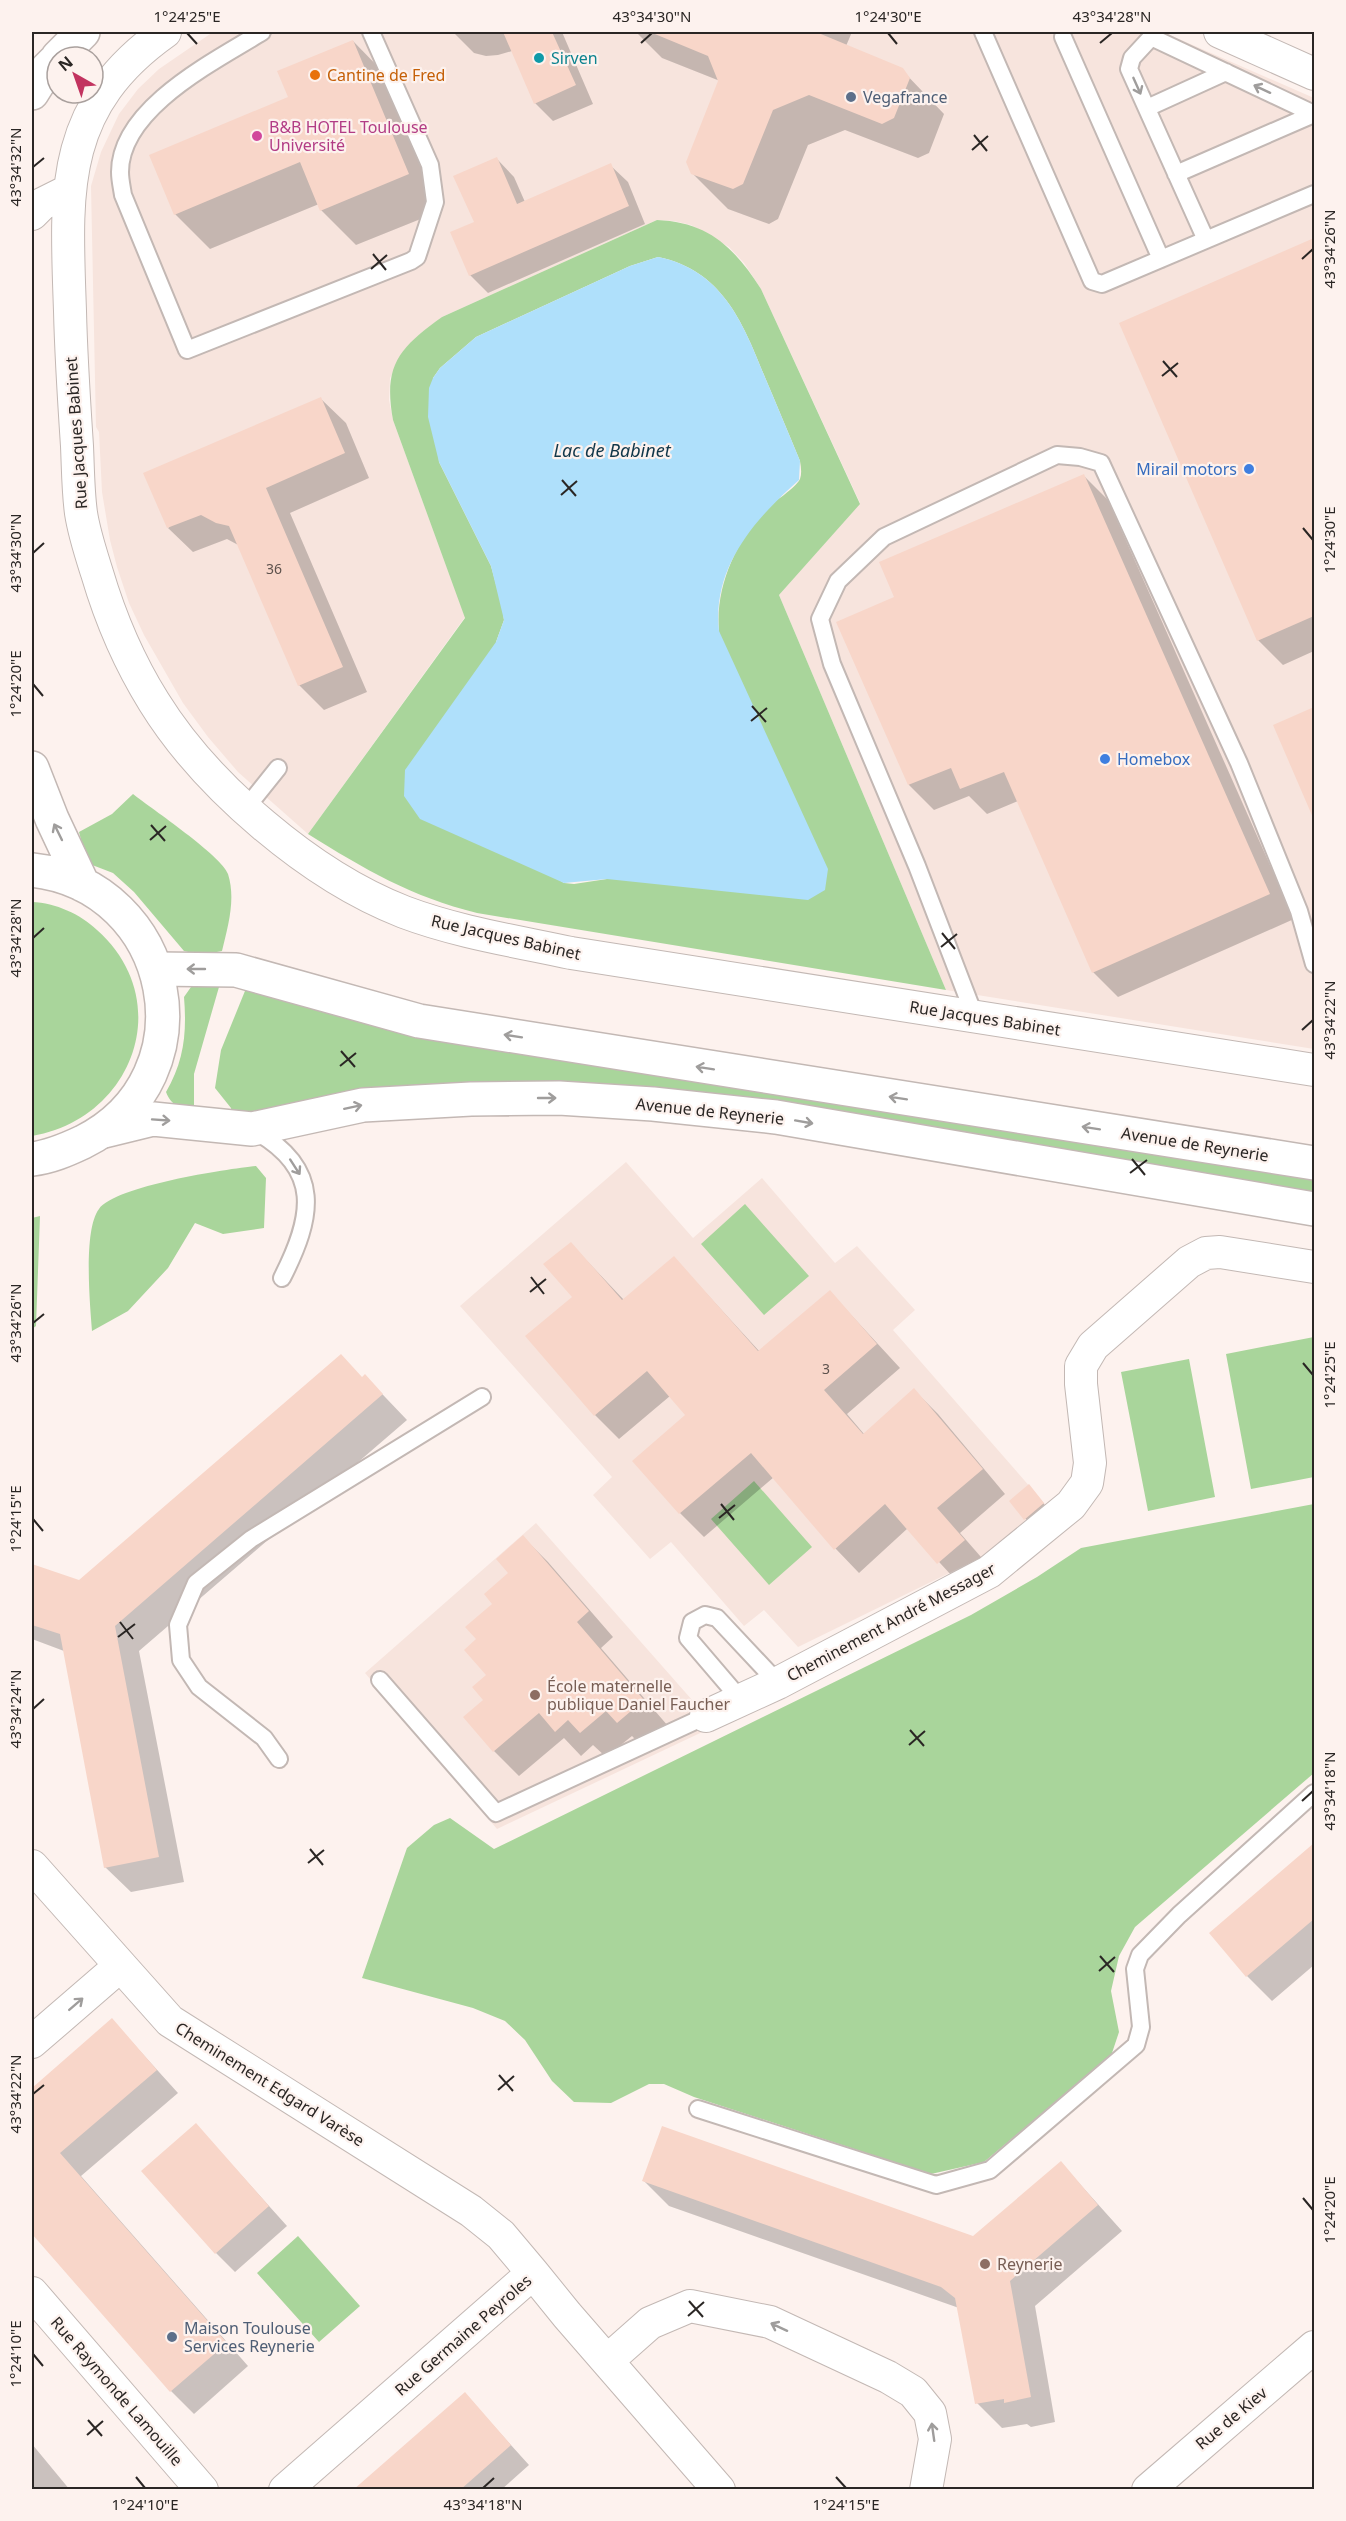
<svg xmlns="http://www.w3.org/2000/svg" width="1346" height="2521" viewBox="0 0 1346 2521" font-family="'Noto Sans',sans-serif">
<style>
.built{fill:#f7e4dd}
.green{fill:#a9d59b;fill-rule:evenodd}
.water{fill:#afe0fb}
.shadow{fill:#0003}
.building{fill:#f8d6c9}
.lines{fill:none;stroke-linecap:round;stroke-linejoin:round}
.service-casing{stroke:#c3b8b4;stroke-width:20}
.minor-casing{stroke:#c3b8b4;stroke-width:34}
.tertiary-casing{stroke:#c3b8b4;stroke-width:36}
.secondary-casing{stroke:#c3b8b4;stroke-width:36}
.motorway-casing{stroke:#c3b8b4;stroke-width:36}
.service{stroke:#fff;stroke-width:16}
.minor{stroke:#fff;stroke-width:32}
.tertiary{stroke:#fff;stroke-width:33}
.secondary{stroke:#fff;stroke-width:33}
.motorway{stroke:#fff;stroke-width:33}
.oneway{stroke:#9f9d9c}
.ticks{fill:none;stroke:#2a2624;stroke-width:2}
.culture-dot{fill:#0f9aa8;stroke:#fdf2ee;stroke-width:2}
.food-dot{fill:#e8710a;stroke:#fdf2ee;stroke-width:2}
.service-dot{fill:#5c6f8a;stroke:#fdf2ee;stroke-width:2}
.hotel-dot{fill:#d1479c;stroke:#fdf2ee;stroke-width:2}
.shop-dot{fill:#3f7fe0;stroke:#fdf2ee;stroke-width:2}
.education-dot{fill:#8d6e63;stroke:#fdf2ee;stroke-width:2}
.labels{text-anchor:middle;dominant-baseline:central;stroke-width:4.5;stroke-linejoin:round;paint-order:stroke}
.number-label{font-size:14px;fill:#5e524d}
.culture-label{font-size:16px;fill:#0d838f;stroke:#fdf2ee;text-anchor:start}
.food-label{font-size:16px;fill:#c56008;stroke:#fdf2ee;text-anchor:start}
.service-label{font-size:16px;fill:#4e5e75;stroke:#fdf2ee;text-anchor:start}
.hotel-label{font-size:16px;fill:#b23c85;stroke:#fdf2ee;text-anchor:start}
.street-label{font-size:16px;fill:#2a2624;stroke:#fdf2ee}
.shop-label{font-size:16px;fill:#366cbe;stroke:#fdf2ee;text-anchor:end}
.education-label{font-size:16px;fill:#785e54;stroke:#fdf2ee;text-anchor:start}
.water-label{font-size:18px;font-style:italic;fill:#11374a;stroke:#fdf2ee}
.neatline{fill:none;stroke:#2a2624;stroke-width:2}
.ticks-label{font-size:15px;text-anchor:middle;fill:#2a2624}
</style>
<rect width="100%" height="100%" fill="#fdf2ee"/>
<path class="built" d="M 213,32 L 1163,32 L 1314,98 L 1314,1049 L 946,990 L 779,595 L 860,503 L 761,289 L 744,263 L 729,247 L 691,225 L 674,221 L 657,220 L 442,317 L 420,334 L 404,350 L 390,378 L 389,400 L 393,420 L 465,617 L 308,834 L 238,772 L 208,737 L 183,703 L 144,635 L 129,603 L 117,567 L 110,540 L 102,492 L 99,432 L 96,427 L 91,186 L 101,152 L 119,114 L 138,89 L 159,69 Z
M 626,1162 L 693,1238 L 762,1178 L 835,1263 L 857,1246 L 915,1310 L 893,1330 L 1045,1504 L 984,1556 L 798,1647 L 764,1610 L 744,1626 L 671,1542 L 650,1559 L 593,1495 L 612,1477 L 460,1306 Z
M 536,1523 L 715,1726 L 497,1829 L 365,1673 Z"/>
<path class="green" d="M 657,220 C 708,222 734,247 761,289 L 860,504 L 779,595 L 946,990 L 477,913 C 412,897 364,869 308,834 L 465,618 L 393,420 C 383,365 399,348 442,317 ZM 658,257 C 721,270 742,320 764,375 C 776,403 788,432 800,461 C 801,467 802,473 800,479 C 795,489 774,501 765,510 C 736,542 715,587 719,631 L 607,879 L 574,884 L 564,883 L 551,875 L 496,642 L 504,620 L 502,606 L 491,566 L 439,462 L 433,378 L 440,368 L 476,337 L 630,266 Z
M 133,794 C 152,809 222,856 228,874 C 236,899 228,926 222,951 L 201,955 L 184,951 L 134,892 L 113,873 L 87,863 L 79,832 L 112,814 Z
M 32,902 C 56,903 80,914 97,930 C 177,1001 133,1119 32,1136 Z
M 247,986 L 1314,1178 L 1314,1201 L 723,1106 L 232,1115 L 231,1108 L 215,1088 L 221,1050 Z
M 191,987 L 219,987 L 194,1074 L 194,1110 C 180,1107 172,1107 166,1092 C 184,1061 187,1033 184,997 Z
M 256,1166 L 266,1178 L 264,1228 L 223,1234 L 195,1223 L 168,1268 L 128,1311 L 92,1331 C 90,1304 83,1230 99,1209 C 115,1186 226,1169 256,1166 Z
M 745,1204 L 809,1276 L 764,1315 L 701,1244 Z
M 40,1216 L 36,1326 L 32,1329 L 32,1218 Z
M 1314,1337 L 1314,1477 L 1251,1489 L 1226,1354 Z
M 1189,1359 L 1215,1497 L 1148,1511 L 1121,1372 Z
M 754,1481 L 812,1547 L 769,1585 L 711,1519 Z
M 1314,1504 L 1314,1773 L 1135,1927 L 1119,1956 L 1111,1991 L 1119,2032 L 1111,2056 L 984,2162 L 931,2174 L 694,2097 L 664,2084 L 649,2084 L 611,2103 L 574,2102 L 552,2081 L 525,2040 L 505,2021 L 473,2008 L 362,1978 L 407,1848 L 434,1825 L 450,1818 L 494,1849 L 971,1615 L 1037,1577 L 1081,1548 Z
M 298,2236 L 360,2306 L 319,2342 L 257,2273 Z"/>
<path class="water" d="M 658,257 C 721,270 742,320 764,375 C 776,403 788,432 800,461 L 799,480 C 755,519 712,567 719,631 L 828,869 L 825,890 L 808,900 L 607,879 L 564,883 L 420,819 L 404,796 L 405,770 L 496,642 L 504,620 L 491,566 L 439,462 L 428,417 L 429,388 L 433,378 L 440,368 L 476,337 L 630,266 Z"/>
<path class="shadow" d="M 453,32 L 562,32 L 593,104 L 553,121 L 535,103 L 512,51 L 498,55 L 486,56 L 474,53 Z
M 636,32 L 852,32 L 846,46 L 902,70 L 944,114 L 929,153 L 918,158 L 845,130 L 808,145 L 778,219 L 769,224 L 728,209 L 692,173 L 720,81 L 662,58 Z
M 353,41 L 388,77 L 443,210 L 356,245 L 321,210 L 319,204 L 210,249 L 175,214 Z
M 497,159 L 514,177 L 525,202 L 610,165 L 628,182 L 645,224 L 488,293 L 470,275 L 476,223 Z
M 1314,239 L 1314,651 L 1283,665 L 1258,640 L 1121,323 Z
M 321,399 L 346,423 L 369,478 L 290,513 L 367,692 L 324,710 L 299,685 L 240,546 L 227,539 L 193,552 L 168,528 Z
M 1083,475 L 1108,500 L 1294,919 L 1118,997 L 1093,972 L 1018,801 L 987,814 L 969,796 L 934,810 L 909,785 L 838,622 L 896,598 Z
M 1314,709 L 1314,816 L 1275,725 Z
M 571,1244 L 624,1300 L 674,1258 L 760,1352 L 830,1292 L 900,1368 L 847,1414 L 864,1434 L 914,1390 L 938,1414 L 1005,1494 L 960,1533 L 988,1565 L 962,1587 L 908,1528 L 859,1573 L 836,1549 L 774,1477 L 704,1537 L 680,1513 L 687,1415 L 670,1396 L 619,1439 L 595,1415 L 574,1297 Z
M 365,1376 L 407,1420 L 139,1651 L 184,1882 L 131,1892 L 105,1867 L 64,1651 L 32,1639 L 32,1565 L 79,1582 Z
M 1034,1492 L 1049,1510 L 1031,1525 L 1011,1502 Z
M 523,1537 L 548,1562 L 613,1637 L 601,1648 L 668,1726 L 643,1747 L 632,1736 L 606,1757 L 593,1745 L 581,1756 L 564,1738 L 519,1776 L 494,1751 L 485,1700 L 488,1676 L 478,1639 L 510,1573 Z
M 1314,1845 L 1314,1965 L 1272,2001 L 1247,1976 L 1211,1933 Z
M 112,2020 L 178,2093 L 81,2176 L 248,2366 L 194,2414 L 171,2391 L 32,2232 L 32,2090 Z
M 196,2125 L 287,2226 L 235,2272 L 216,2253 Z
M 1061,2163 L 1122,2231 L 1035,2306 L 1055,2422 L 1031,2427 L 1027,2424 L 1002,2428 L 977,2403 L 959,2308 L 669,2206 L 644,2181 L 973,2238 Z
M 465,2394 L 529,2465 L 501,2490 L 355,2490 Z
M 32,2444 L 70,2490 L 32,2490 Z"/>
<path class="building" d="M 503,32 L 552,32 L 576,85 L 534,104 Z
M 650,32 L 816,32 L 903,68 L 910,78 L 894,118 L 882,124 L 809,95 L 773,110 L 743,184 L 733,189 L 691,174 L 686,162 L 718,81 L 708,56 Z
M 353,40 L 409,174 L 320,211 L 300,162 L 174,215 L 149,155 L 288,97 L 277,71 Z
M 497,157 L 517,204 L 611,163 L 629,206 L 469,276 L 450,232 L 474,222 L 453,176 Z
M 1314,238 L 1314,616 L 1257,641 L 1119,323 Z
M 321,397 L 345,453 L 266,488 L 343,667 L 298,686 L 229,526 L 216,523 L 201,515 L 167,528 L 143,473 Z
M 1084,474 L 1270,894 L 1092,973 L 1004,772 L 960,789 L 951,768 L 908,785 L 836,622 L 894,597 L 879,562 Z
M 1314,707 L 1314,820 L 1273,725 Z
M 571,1242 L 622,1300 L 674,1256 L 758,1351 L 830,1290 L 877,1344 L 824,1390 L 863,1434 L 914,1388 L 983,1469 L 937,1508 L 965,1540 L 937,1564 L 885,1504 L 834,1550 L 751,1453 L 679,1514 L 632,1461 L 685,1415 L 647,1371 L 594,1416 L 525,1336 L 572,1297 L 543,1264 Z
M 341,1354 L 362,1377 L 365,1374 L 383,1394 L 115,1626 L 159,1857 L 104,1868 L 60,1634 L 32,1625 L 32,1564 L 79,1580 Z
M 1029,1484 L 1044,1503 L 1024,1520 L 1009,1501 Z
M 523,1535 L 589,1611 L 577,1622 L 644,1700 L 617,1723 L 606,1711 L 580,1733 L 568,1720 L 555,1732 L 539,1713 L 493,1752 L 463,1717 L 483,1700 L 472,1687 L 486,1675 L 464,1650 L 476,1639 L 465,1627 L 492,1604 L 484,1594 L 508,1573 L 496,1559 Z
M 1314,1843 L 1314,1919 L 1246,1977 L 1209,1933 Z
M 112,2018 L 157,2070 L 60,2153 L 227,2343 L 170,2392 L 32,2234 L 32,2088 Z
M 196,2123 L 269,2206 L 215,2254 L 141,2171 Z
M 662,2126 L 973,2236 L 1061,2161 L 1098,2205 L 1010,2281 L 1031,2397 L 1004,2403 L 1004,2399 L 975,2404 L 955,2298 L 941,2287 L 642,2181 Z
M 465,2392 L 511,2445 L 460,2490 L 353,2490 Z"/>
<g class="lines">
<defs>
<path id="service" d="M 262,32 C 215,61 120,108 120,172 C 120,180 122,188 123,195 L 187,350 L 411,261 L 417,257 L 435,202 L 430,165 L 371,32
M 983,32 L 1092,281 L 1102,284 L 1314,194
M 1156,32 L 1132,58 L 1129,69 L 1206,240
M 1063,37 L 1161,259
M 1151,37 L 1314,114
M 1147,108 L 1226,72
M 1176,174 L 1314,114
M 246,808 L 278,768
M 975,1017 L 917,866 L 832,664 L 820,619 L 838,581 L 884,537 L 1057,455 L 1080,457 L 1101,463 L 1239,763 L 1299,911 L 1314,964
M 255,1131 C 323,1169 313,1217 282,1278
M 380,1680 L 496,1813 L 706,1716
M 741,1700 L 688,1638 L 692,1622 L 705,1615 L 717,1618 L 778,1683
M 279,1759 L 264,1738 L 199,1687 L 181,1660 L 178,1625 L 196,1583 L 251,1539 L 482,1397
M 698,2109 L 936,2185 L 990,2170 L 1136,2045 L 1141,2027 L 1135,1969 L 1140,1955 L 1179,1915 L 1314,1793"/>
<path id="minor" d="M 165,32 C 58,108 66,193 70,311 C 71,356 74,401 77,446 C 78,468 78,491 81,513 C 84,533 91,554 97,573 C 110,617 129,662 154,702 C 206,786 311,876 404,912 C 457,932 515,941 571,953 L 1314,1070
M 1220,32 L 1314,74
M 32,214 L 42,204 L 68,191
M 706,1716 L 778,1683 L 989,1572 L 1071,1505 L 1087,1483 L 1090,1463 L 1081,1384 L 1081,1366 L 1093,1346 L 1189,1262 L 1206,1253 L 1220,1252 L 1314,1267
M 32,1866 L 170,2021 L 471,2211 L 501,2235 L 533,2273
M 32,2042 L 120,1966
M 32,2293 L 202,2490
M 607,2361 L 650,2323 L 690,2306 L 770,2322 L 888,2377 L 913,2392 L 930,2413 L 935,2439 L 926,2490
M 285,2490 L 533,2273 L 567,2315 L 719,2490
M 1148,2490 L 1314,2347"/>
<path id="tertiary" d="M 156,969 L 236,970 L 419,1021 L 1314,1163
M 104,1131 L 153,1119 L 252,1129 L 363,1105 L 471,1099 L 559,1098 L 653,1104 L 776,1117 L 1314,1209"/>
<path id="secondary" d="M 32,768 L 52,819 L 83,885
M 32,870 C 175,886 213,1077 83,1142 C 66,1150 50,1157 32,1159"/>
<path id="motorway" d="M 58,57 L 83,32
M 32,93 L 47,69 L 57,59"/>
</defs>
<use href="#service" class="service-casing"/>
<use href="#minor" class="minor-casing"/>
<use href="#tertiary" class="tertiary-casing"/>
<use href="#secondary" class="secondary-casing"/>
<use href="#motorway" class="motorway-casing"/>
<use href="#service" class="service"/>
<use href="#minor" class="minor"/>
<use href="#tertiary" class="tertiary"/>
<use href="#secondary" class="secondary"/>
<use href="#motorway" class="motorway"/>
</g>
<defs><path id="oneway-shaft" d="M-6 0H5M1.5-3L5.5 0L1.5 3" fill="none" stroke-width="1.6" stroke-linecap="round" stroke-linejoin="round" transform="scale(1.5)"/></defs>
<g class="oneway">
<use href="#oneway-shaft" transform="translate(1137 86) rotate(66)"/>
<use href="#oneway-shaft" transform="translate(1262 89) rotate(-155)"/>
<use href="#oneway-shaft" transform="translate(58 832) rotate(-116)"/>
<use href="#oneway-shaft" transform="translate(196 969) rotate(-180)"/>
<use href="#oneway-shaft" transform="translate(513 1036) rotate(-171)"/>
<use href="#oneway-shaft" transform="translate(705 1068) rotate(-171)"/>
<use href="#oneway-shaft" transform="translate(547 1098)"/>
<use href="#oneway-shaft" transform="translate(898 1098) rotate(-171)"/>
<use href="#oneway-shaft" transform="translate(353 1107) rotate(-12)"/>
<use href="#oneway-shaft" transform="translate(161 1120) rotate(4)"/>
<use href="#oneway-shaft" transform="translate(804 1122) rotate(10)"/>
<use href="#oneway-shaft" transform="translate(1091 1128) rotate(-171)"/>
<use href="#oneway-shaft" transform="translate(295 1167) rotate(57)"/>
<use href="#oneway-shaft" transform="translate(76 2004) rotate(-41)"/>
<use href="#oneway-shaft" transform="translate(779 2327) rotate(-155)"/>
<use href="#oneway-shaft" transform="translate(933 2432) rotate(-98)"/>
</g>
<path class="ticks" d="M 187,33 L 197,44M 888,33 L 897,44M 641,43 L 652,33M 1100,43 L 1112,33M 974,135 L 987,151M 972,150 L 988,136M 33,167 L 44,158M 373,254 L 386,270M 1302,259 L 1313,249M 371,269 L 387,255M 1163,361 L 1177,377M 1162,376 L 1178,363M 562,480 L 576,496M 561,495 L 577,481M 1303,528 L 1313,540M 33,553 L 44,543M 33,684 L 43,696M 752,706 L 766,722M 751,721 L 767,708M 151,825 L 165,841M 150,840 L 166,826M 942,933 L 955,949M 33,938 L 44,928M 941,947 L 957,934M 1302,1030 L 1313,1020M 341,1051 L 355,1067M 340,1066 L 356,1053M 1132,1159 L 1145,1175M 1130,1173 L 1147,1160M 531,1277 L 544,1294M 530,1292 L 546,1279M 33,1323 L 44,1314M 1303,1363 L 1313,1375M 721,1504 L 734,1520M 719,1518 L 735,1505M 33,1519 L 43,1531M 120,1622 L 133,1639M 118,1637 L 135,1624M 33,1709 L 44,1699M 910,1730 L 924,1746M 909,1745 L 925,1731M 1302,1801 L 1313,1791M 310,1849 L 323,1865M 308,1863 L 324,1850M 1100,1956 L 1114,1972M 1099,1971 L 1115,1957M 499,2075 L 513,2091M 498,2090 L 514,2076M 33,2094 L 44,2085M 1303,2198 L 1313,2210M 689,2301 L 703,2317M 688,2316 L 704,2302M 33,2354 L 43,2366M 88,2420 L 102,2436M 87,2435 L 103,2421M 136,2477 L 145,2488M 836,2477 L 846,2488M 483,2488 L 494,2478"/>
<circle class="culture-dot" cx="539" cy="58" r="6"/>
<circle class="food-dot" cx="315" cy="75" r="6"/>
<g class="service-dot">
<circle cx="851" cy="97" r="6"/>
<circle cx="172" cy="2337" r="6"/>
</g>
<circle class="hotel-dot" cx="257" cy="136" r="6"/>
<g class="shop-dot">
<circle cx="1249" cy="469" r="6"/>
<circle cx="1105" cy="759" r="6"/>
</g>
<g class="education-dot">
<circle cx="535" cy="1695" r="6"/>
<circle cx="985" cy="2264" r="6"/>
</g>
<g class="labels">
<g class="number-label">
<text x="274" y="568">36</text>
<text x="826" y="1368">3</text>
</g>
<g class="culture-label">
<text x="551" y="58">Sirven</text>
</g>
<g class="food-label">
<text x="327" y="75">Cantine de Fred</text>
</g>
<g class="service-label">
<text x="863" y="97">Vegafrance</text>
<text x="184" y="2328">Maison Toulouse<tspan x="184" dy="18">Services Reynerie</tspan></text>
</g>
<g class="hotel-label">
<text x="269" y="127">B&amp;B HOTEL Toulouse<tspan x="269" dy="18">Université</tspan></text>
</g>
<g class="street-label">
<text transform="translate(76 433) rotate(-94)">Rue Jacques Babinet</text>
<text transform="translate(506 937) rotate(13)">Rue Jacques Babinet</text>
<text transform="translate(985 1018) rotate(9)">Rue Jacques Babinet</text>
<text transform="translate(710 1111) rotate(6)">Avenue de Reynerie</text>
<text transform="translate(1195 1144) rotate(9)">Avenue de Reynerie</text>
<text transform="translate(891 1622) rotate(-28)">Cheminement André Messager</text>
<text transform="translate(270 2084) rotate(32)">Cheminement Edgard Varèse</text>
<text transform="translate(463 2335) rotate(-41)">Rue Germaine Peyroles</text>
<text transform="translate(117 2391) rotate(49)">Rue Raymonde Lamouille</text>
<text transform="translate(1231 2418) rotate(-40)">Rue de Kiev</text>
</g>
<g class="shop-label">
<text x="1237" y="469">Mirail motors</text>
<text x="1117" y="759" text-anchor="start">Homebox</text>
</g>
<g class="education-label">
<text x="547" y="1686">École maternelle<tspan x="547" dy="18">publique Daniel Faucher</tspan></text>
<text x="997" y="2264">Reynerie</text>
</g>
<g class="water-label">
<text x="612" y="450">Lac de Babinet</text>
</g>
</g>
<rect width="1346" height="2521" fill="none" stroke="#fdf2ee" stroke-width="66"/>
<g transform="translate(75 75) rotate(320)"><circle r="28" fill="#fdf2ee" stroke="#a9a09d" stroke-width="1.5"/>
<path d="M0-4.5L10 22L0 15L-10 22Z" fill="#c2335f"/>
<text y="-9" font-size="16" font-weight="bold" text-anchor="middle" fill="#2a2624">N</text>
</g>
<rect x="33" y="33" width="1280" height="2455" class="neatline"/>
<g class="ticks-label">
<text x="187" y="22">1°24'25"E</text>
<text x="652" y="22">43°34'30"N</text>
<text x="888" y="22">1°24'30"E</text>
<text x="1112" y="22">43°34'28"N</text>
<text transform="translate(16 167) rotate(-90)" y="5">43°34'32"N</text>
<text transform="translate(1330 249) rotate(-90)" y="5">43°34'26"N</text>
<text transform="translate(1330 540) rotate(-90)" y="5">1°24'30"E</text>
<text transform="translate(16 553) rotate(-90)" y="5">43°34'30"N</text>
<text transform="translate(16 684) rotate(-90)" y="5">1°24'20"E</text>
<text transform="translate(16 938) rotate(-90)" y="5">43°34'28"N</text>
<text transform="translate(1330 1020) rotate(-90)" y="5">43°34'22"N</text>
<text transform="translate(16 1323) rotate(-90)" y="5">43°34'26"N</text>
<text transform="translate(1330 1375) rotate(-90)" y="5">1°24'25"E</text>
<text transform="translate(16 1519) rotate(-90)" y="5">1°24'15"E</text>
<text transform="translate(16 1709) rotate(-90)" y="5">43°34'24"N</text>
<text transform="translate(1330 1791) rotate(-90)" y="5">43°34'18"N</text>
<text transform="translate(16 2094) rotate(-90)" y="5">43°34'22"N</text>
<text transform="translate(1330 2210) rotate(-90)" y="5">1°24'20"E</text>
<text transform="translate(16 2354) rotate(-90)" y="5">1°24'10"E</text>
<text x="145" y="2510">1°24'10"E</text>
<text x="483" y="2510">43°34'18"N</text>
<text x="846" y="2510">1°24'15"E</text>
</g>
</svg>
